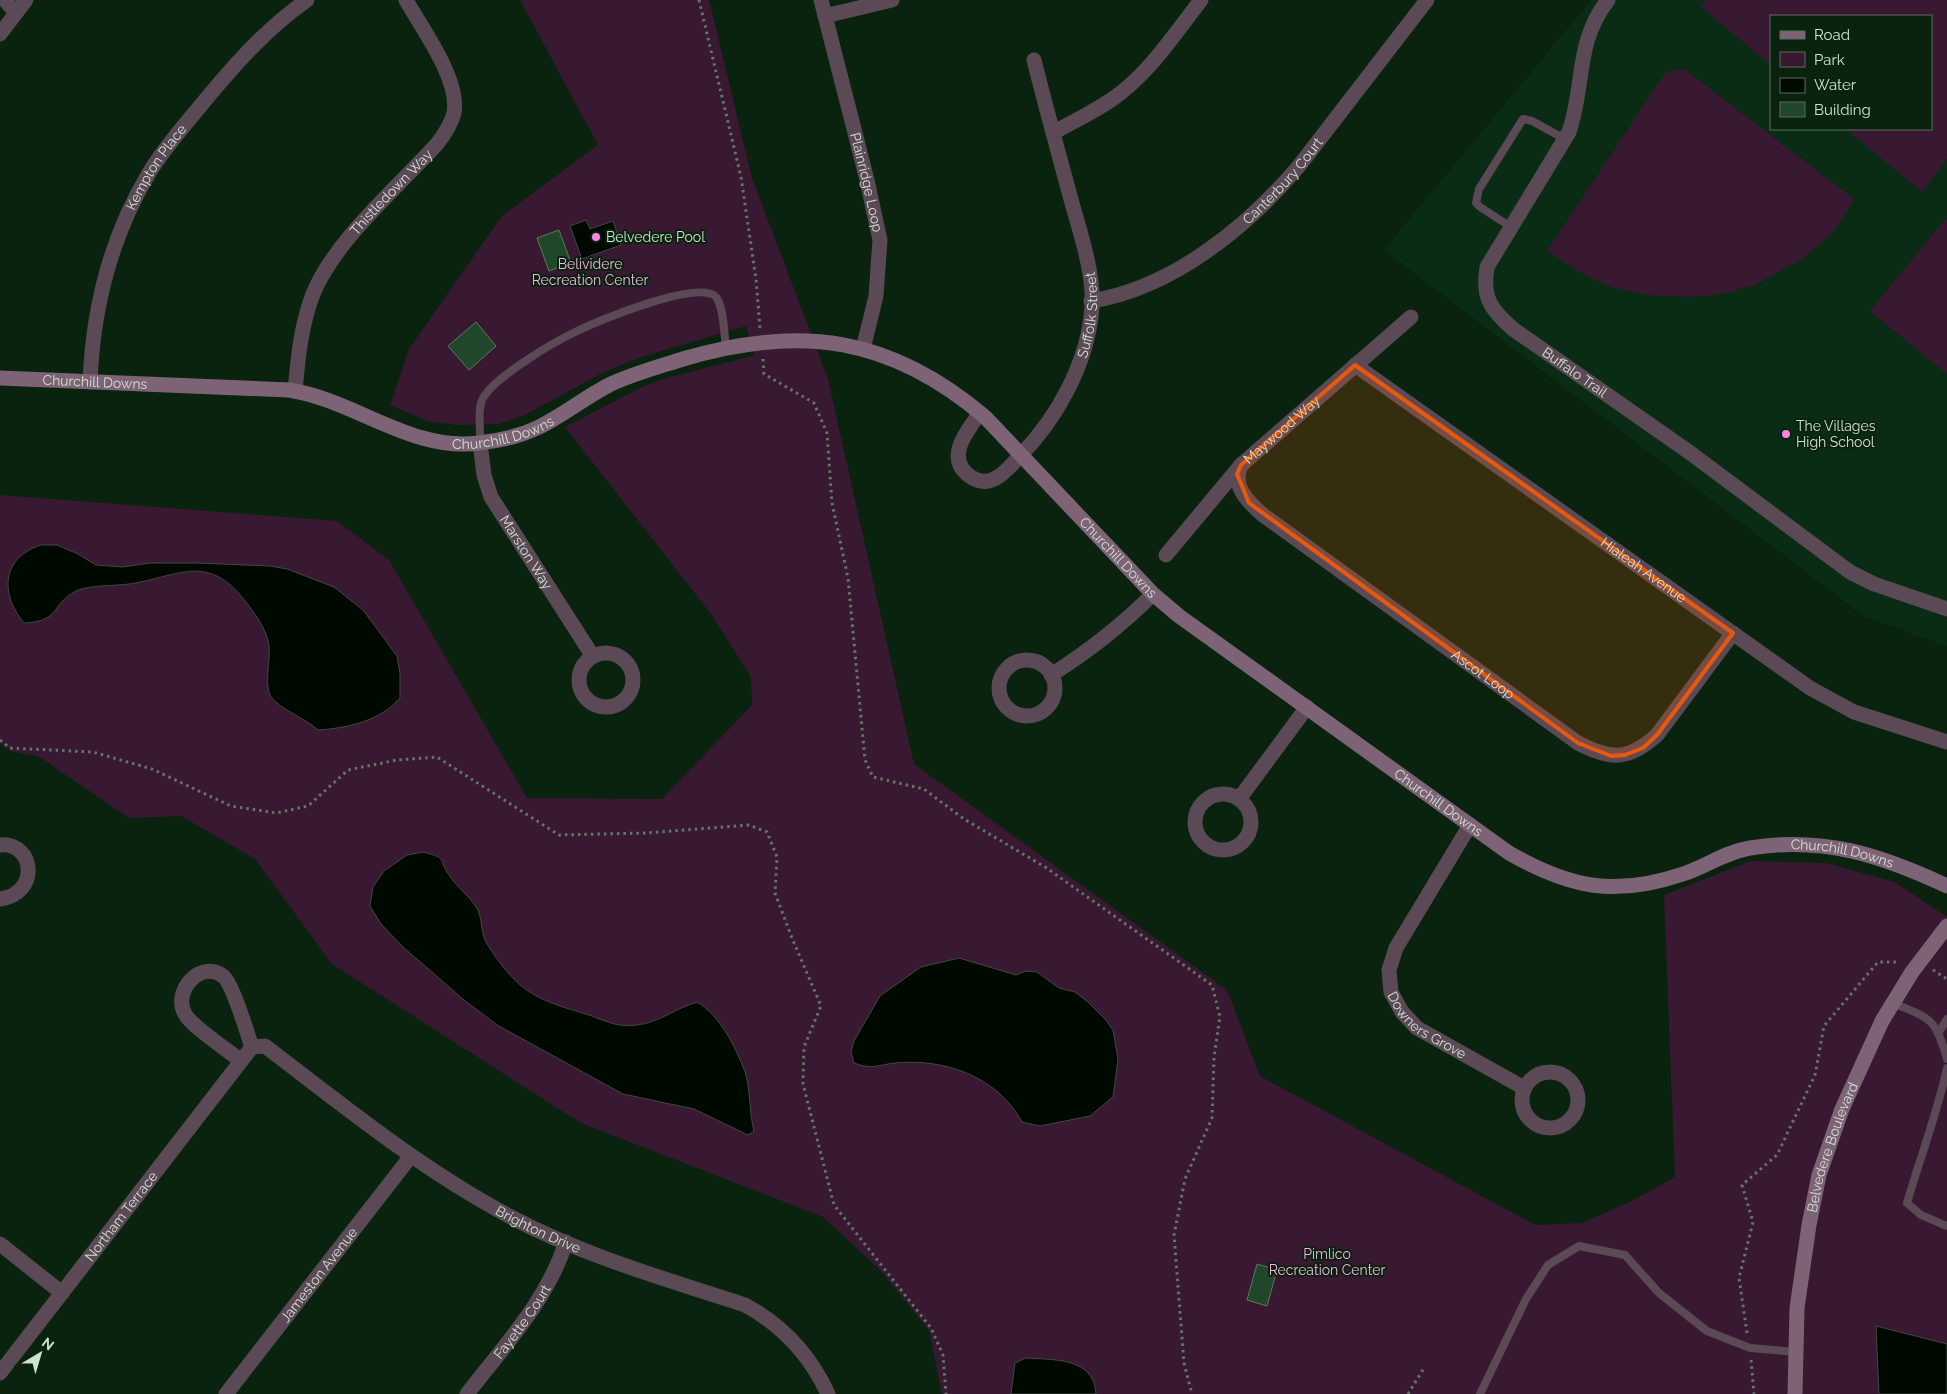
<svg xmlns="http://www.w3.org/2000/svg" width="1947" height="1394" viewBox="0 0 1947 1394" font-family="Raleway,sans-serif">
<rect width="100%" height="100%" fill="#09230f"/>
<path fill="#0a2c14" fill-rule="evenodd" d="M1591,0h356v646l-82,-29 -481,-367zM1771,16h160v113h-160z"/>
<path fill="#391831" d="M520,0h189l43,178 76,201 86,385 313,226 33,86 275,149 47,-2 48,-21 45,-25 -11,-282 87,-34 75,2 69,19 52,35v477h-1005l-13,-64 -49,-60 -57,-53 -242,-94 -249,-159 -77,-105 -74,-43 -52,2 -91,-62 -28,-5 -10,-8v-248l337,26 52,39 138,238 135,1 90,-94 -1,-28 -40,-63 -146,-187 75,-39 20,-8 95,-25 -9,-29 -105,31 -37,15 -79,43 -26,9 -40,1 -32,-4 -37,-16 19,-56 93,-133 96,-71z
M1706,0h241v159l-25,33 -76,-63h85v-113h-160v49l-70,-58z
M1684,69l170,130 -19,31 -34,30 -47,25 -32,9 -29,3 -46,-2 -32,-7 -32,-14 -36,-23 119,-179z
M1947,217v157l-77,-63z"/>
<path fill="#000900" stroke="#3e4a3f" d="M586,220l4,9 23,-8 8,24 -39,14 -12,-33z
M41,545h16l21,9 18,11 27,2 27,-4h46l74,3 17,3 47,18 29,23 34,46 3,18v24c-20,23 -52,30 -82,32 -13,-12 -38,-21 -46,-32 -9,-11 -1,-39 -3,-52 -2,-16 -13,-31 -23,-44 -39,-51 -68,-25 -117,-18 -14,2 -41,1 -53,7 -25,13 -16,31 -52,32 -24,-29 -23,-65 17,-78z
M423,852c27,7 14,7 26,23 8,13 21,21 29,35 4,9 3,21 7,30 7,13 19,29 30,40 19,20 48,27 74,35 17,6 29,13 48,10 21,-2 39,-17 60,-23 23,13 39,46 48,70 6,19 4,40 9,59l-6,4 -54,-26 -71,-15 -126,-69 -33,-25 -61,-53 -22,-23 -11,-18 3,-19 11,-16 23,-16z
M959,958l57,17 10,-4 11,1 22,16 16,4 12,9 19,19 7,10 5,29 -5,38 -23,19 -50,10 -18,-4c-24,-45 -77,-64 -127,-59 -18,2 -22,7 -41,0l-3,-11 3,-11 26,-45 41,-29z
M1876,1326l71,18v50h-68z
M1026,1358c28,2 68,-1 70,36h-85l4,-31z"/>
<path fill="#21472a" stroke="#5d7961" d="M559,230l12,33 -22,8 -12,-33z
M476,322l20,24 -27,24 -21,-24z
M1257,1264l20,6 -10,36 -20,-6z"/>
<g fill="none" stroke-linecap="round" stroke-linejoin="round">
<path stroke="#627867" stroke-width="3" stroke-dasharray="2.5 4" stroke-linecap="butt" d="M699,0l42,177 15,102 4,49
M763,359l1,15 50,29 13,30 5,70 16,75 17,182 8,17 51,12 40,30 81,48 167,118 8,32 -6,40 -2,61 -27,61 -11,56 10,128 8,31
M0,740l10,8 83,4 59,17 79,37 45,7 32,-7 40,-36 49,-10 40,-3 122,78 86,-2 104,-8 18,7 10,25 -2,36 17,45 29,68 -17,41 -1,37 31,121 97,123 12,27 3,39
M1933,970l14,9
M1747,1333l-8,-55 14,-56 -11,-37 35,-30 38,-80 9,-49 54,-64h21
M1751,1360l3,34
M1408,1394l16,-26"/>
<path stroke="#5b4a56" stroke-width="8" d="M1511,227l-31,-20 -4,-4 3,-14 44,-70 9,2 33,18
M480,443c1,-14 -4,-37 5,-48 14,-20 67,-52 90,-63 22,-11 121,-52 140,-36 9,8 9,39 11,51
M1893,1003c38,16 42,14 54,56
M1939,1032l8,-13
M1947,1068c-10,46 -27,90 -40,135l14,12 26,11
M1480,1394l46,-95 22,-34 31,-19 46,9 34,38 48,38 43,17 46,4"/>
<g stroke="#5b4a56" stroke-width="15">
<path d="M5,0l11,13"/>
<path id="s1" d="M821,0l46,180 13,60 -4,56 -13,53"/>
<path id="s2" d="M1608,0c-33,42 -23,85 -39,132l-82,135c-5,30 3,42 26,62l176,123 161,120 24,12 73,25"/>
<path d="M825,16l67,-16"/>
<path d="M0,34l26,-34"/>
<path d="M1053,133c19,-11 39,-20 58,-33 37,-25 63,-65 90,-100"/>
<path id="s3" d="M1091,301c82,-13 156,-74 208,-135l128,-166"/>
<path id="s4" d="M1355,365l455,323 44,24 93,30"/>
<path id="s5" d="M90,382c3,-75 20,-144 59,-209 15,-25 35,-47 53,-69 33,-40 63,-74 105,-104"/>
<path id="s6" d="M295,391c3,-33 6,-66 18,-97 22,-54 85,-107 124,-150 7,-9 14,-19 17,-31 6,-34 -32,-84 -48,-113"/>
<path id="s7" d="M980,413c-14,19 -36,46 -9,64 20,13 35,-6 47,-19 39,-39 70,-95 74,-151 2,-33 -11,-72 -20,-104 -13,-48 -26,-95 -38,-143"/>
<path id="s8" d="M480,443l4,32 7,22 101,158"/>
<path id="s9" d="M1241,465c-10,21 7,37 22,50l315,228c33,17 50,18 79,-8l76,-102"/>
<path id="s10" d="M1166,555l75,-90 170,-148"/>
<circle cx="606" cy="680" r="27"/>
<circle cx="1027" cy="688" r="28"/>
<path d="M1051,675c38,-24 71,-50 102,-81"/>
<circle cx="1223" cy="822" r="28"/>
<path d="M1239,799l68,-92"/>
<path id="s11" d="M1470,825l-74,123 -7,22 2,22 11,20 15,16 107,60"/>
<path d="M0,845c35,-3 40,49 0,54"/>
<path d="M241,1061c-13,-11 -49,-34 -56,-47 -13,-22 15,-55 38,-38 10,8 24,57 29,71"/>
<circle cx="1550" cy="1100" r="28"/>
<path d="M0,1244l62,49"/>
<path id="s12" d="M0,1373l252,-326 13,-1c80,61 157,124 246,171 73,39 155,62 234,88 37,20 65,50 83,89"/>
<path id="s13" d="M226,1394l185,-238"/>
<path id="s14" d="M467,1394c37,-48 80,-93 99,-152"/>
</g>
<g stroke="#7e6376" stroke-width="15">
<path id="s15" d="M0,378l289,12c66,10 122,62 190,53 19,-2 41,-7 58,-15 25,-12 47,-30 72,-43 23,-11 49,-18 74,-26 118,-35 208,-22 302,58l168,177 26,22 330,237c61,35 106,44 174,21 22,-7 42,-22 67,-26 73,-12 131,7 197,38"/>
<path id="s16" d="M1795,1394l2,-86 12,-83 10,-50 23,-66 40,-88 30,-49 35,-46"/>
</g>
</g>
<path fill="#e8590c" fill-opacity="0.2" stroke="#e8590c" stroke-width="4" stroke-linejoin="round" d="M1355,365l378,268 -76,102 -14,13 -18,7 -14,1 -33,-13 -329,-240 -12,-29 4,-9z"/>
<g fill="#fe85e0" stroke="#09230f" stroke-width="2">
<circle cx="596" cy="237" r="5"/>
<circle cx="1786" cy="434" r="5"/>
</g>
<g text-anchor="middle" stroke-width="4" stroke-linejoin="round" paint-order="stroke">
<g font-size="14" fill="#d0e0d2" stroke="#09230f">
<text dy="5" stroke="none"><textPath href="#s5" startOffset="228">Kempton Place</textPath></text>
<text dy="5" stroke="none"><textPath href="#s3" startOffset="231">Canterbury Court</textPath></text>
<text dy="5" stroke="none"><textPath href="#s1" startOffset="188">Plainridge Loop</textPath></text>
<text dy="5" stroke="none"><textPath href="#s6" startOffset="228">Thistledown Way</textPath></text>
<text dy="5" stroke="none"><textPath href="#s7" startOffset="294">Suffolk Street</textPath></text>
<text dy="5" stroke="none"><textPath href="#s2" startOffset="444">Buffalo Trail</textPath></text>
<text dy="5" stroke="none"><textPath href="#s15" startOffset="95">Churchill Downs</textPath></text>
<text dy="5" stroke="none"><textPath href="#s15" startOffset="514">Churchill Downs</textPath></text>
<text dy="5" stroke="none"><textPath href="#s10" startOffset="171">Maywood Way</textPath></text>
<text dy="5" stroke="none"><textPath href="#s8" startOffset="121">Marston Way</textPath></text>
<text dy="5" stroke="none"><textPath href="#s15" startOffset="1228">Churchill Downs</textPath></text>
<text dy="5" stroke="none"><textPath href="#s4" startOffset="354">Hialeah Avenue</textPath></text>
<text dy="5" stroke="none"><textPath href="#s9" startOffset="331">Ascot Loop</textPath></text>
<text dy="5" stroke="none"><textPath href="#s15" startOffset="1632">Churchill Downs</textPath></text>
<text dy="5" stroke="none"><textPath href="#s15" startOffset="2066">Churchill Downs</textPath></text>
<text dy="5" stroke="none"><textPath href="#s11" startOffset="239">Downers Grove</textPath></text>
<text dy="5" stroke="none"><textPath href="#s16" startOffset="251">Belvedere Boulevard</textPath></text>
<text dy="5" stroke="none"><textPath href="#s12" startOffset="198">Northam Terrace</textPath></text>
<text dy="5" stroke="none"><textPath href="#s12" startOffset="755">Brighton Drive</textPath></text>
<text dy="5" stroke="none"><textPath href="#s13" startOffset="151">Jameston Avenue</textPath></text>
<text dy="5" stroke="none"><textPath href="#s14" startOffset="91">Fayette Court</textPath></text>
</g>
<g font-size="14" fill="#d0e0d2" stroke="#09230f" text-anchor="start">
<text x="606" y="242">Belvedere Pool</text>
<text x="1796" y="431">The Villages<tspan x="1796" dy="16">High School</tspan></text>
</g>
<g font-size="14" fill="#f4b3e1" stroke="#09230f">
<text x="590" y="269">Belividere<tspan x="590" dy="16">Recreation Center</tspan></text>
<text x="1327" y="1259">Pimlico<tspan x="1327" dy="16">Recreation Center</tspan></text>
</g>
</g>
<rect x="1770" y="15" width="162" height="115" fill="#09230f" stroke="#596f5d"/>
<rect x="1780" y="31" width="25" height="8" fill="#7e6376" stroke="#596f5d"/>
<text x="1814" y="40" font-size="15" fill="#d0e0d2">Road</text>
<rect x="1780" y="52" width="25" height="15" fill="#391831" stroke="#596f5d"/>
<text x="1814" y="65" font-size="15" fill="#d0e0d2">Park</text>
<rect x="1780" y="78" width="25" height="15" fill="#000900" stroke="#596f5d"/>
<text x="1814" y="90" font-size="15" fill="#d0e0d2">Water</text>
<rect x="1780" y="102" width="25" height="15" fill="#21472a" stroke="#596f5d"/>
<text x="1814" y="115" font-size="15" fill="#d0e0d2">Building</text>
<g transform="translate(40 1354) rotate(38)" stroke="#09230f" stroke-width="4" paint-order="stroke">
<path d="M0-4L9 19L0 12L-9 19Z" fill="#d0e0d2"/>
<text y="-8" font-size="14" font-weight="bold" text-anchor="middle" fill="#d0e0d2">N</text>
</g>
</svg>
